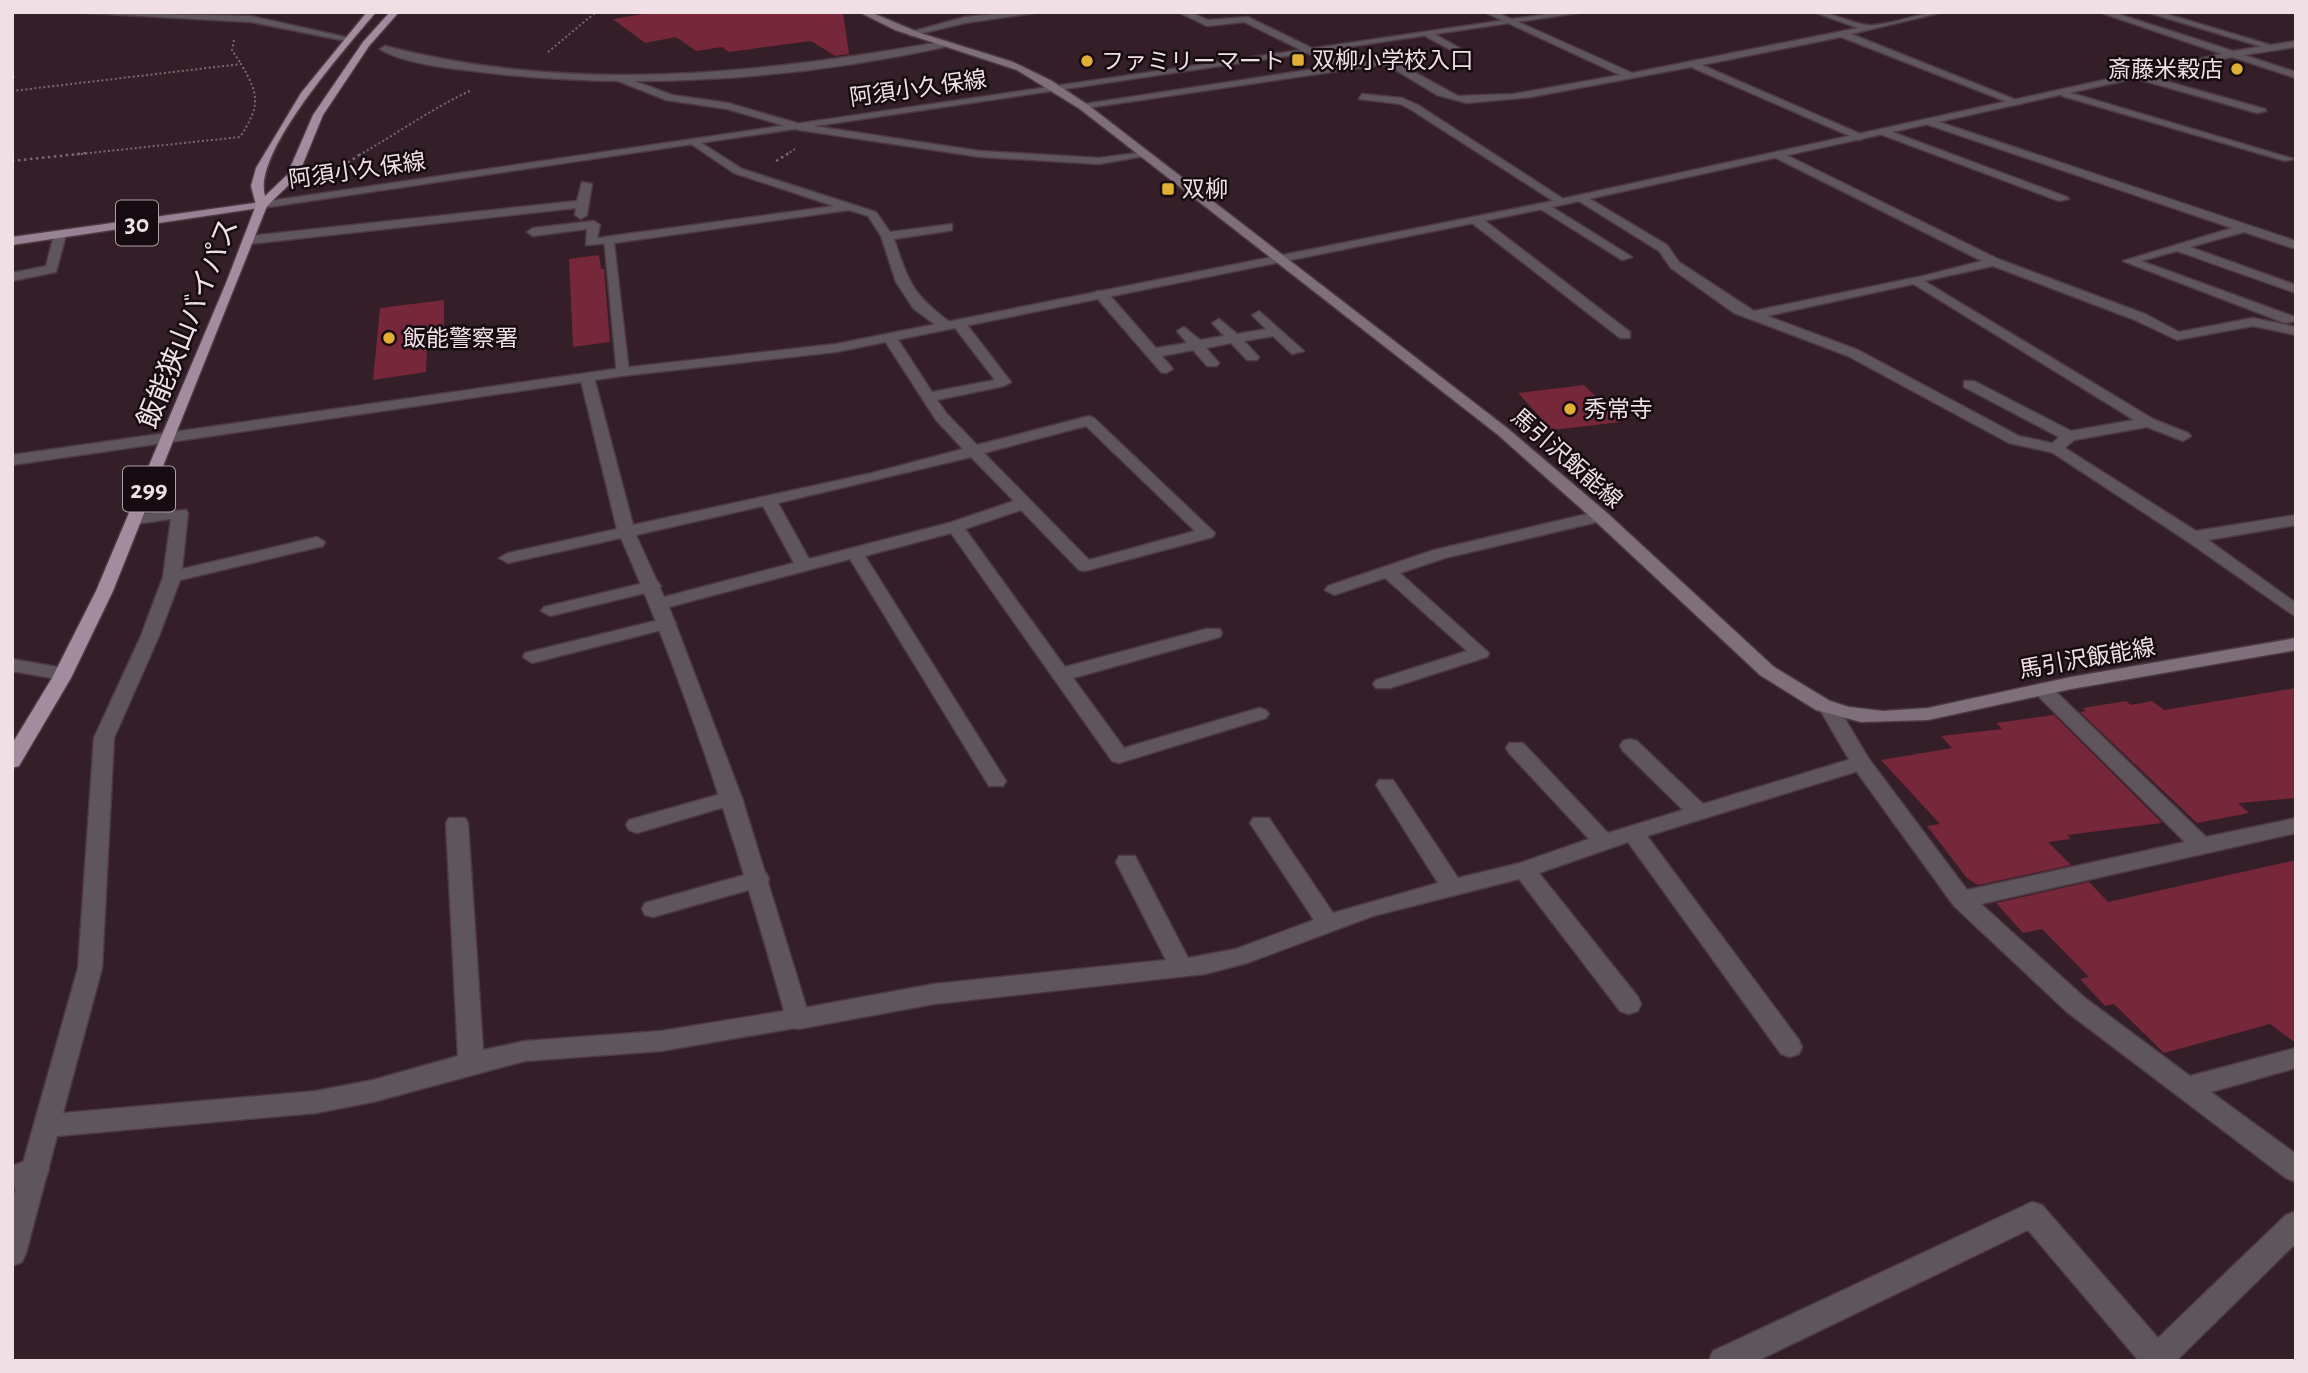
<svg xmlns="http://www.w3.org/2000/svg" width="2308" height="1373" viewBox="0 0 2308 1373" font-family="'Alegreya Sans','Noto Sans JP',sans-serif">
<rect width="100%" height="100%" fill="#341e28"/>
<path fill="#762739" d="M640,12h203l6,42 -14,2 -24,-15 -82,11 -7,-5 -26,4 -20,-14 -31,6 -32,-24 30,-5z
M599,255l2,14h3l6,73 -37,5 -4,-88z
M444,300v42l-17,2 -1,28 -53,8 7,-72z
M1584,385l37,37 -69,8 -34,-37z
M2296,688v110l-58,5 11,10 -52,10 -117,-111 6,-1 -3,-3 43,-7 5,4 21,-4 12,9z
M2054,715l108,108 -95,12 4,4 -23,3 23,23 -93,20 -11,-7 -40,-52 13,-2 -59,-64 71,-12 -11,-12 61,-7 -6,-6z
M2296,860v183l-26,-19 -106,29 -50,-49 -9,2 -25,-27 9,-2 -47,-48 -19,4 -27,-30 93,-21 19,20z"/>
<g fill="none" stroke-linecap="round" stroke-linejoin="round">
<g stroke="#4e3943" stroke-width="3">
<path id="service" d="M2137,73l128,36 1,2 -9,2 -123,-35z
M621,76l51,19 56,8 72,21 180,27 119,7 46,-6 5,3 -51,9 -119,-7 -181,-27 -72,-21 -61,-9 -48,-19z
M2062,92h6l226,67 -9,2 -223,-65z
M1362,94l40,4 16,7 150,97 -10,2 -148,-95 -10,-5 -41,-5z
M1884,129l183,68 2,2 -10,2 -179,-67 -1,-2z
M582,182l10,2 -5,31 -6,4 -6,-4 1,-7 -327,36 -6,-4 6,-4 328,-35z
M1577,196h8l82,49 12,17 75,49 164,-34v6l-151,33 91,34 161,86 41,9 3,3 -8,5 -46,-10 -161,-87 -114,-43 -63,-45 -12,-17 -82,-51z
M594,221l6,4 -3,13 15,-1v6l-26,2 1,-16 -54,7 -6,-4 6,-4z
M1096,291h10l50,57 31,-5 -10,-12 7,-4 16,13 24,-4 -12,-13 7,-4 18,15 29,-5 -14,-14 7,-4 45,40 -12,3 -19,-18 -29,5 15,16 -2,3h-10l-16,-17 -25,5 13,15 -2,3h-10l-14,-16 -31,6 11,13 -7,4 -5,-1 -65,-75z
M652,581l6,1 3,4 -3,4 -108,26 -9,-5 3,-4z
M667,618l9,5 -3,4 -141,36 -9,-6 2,-4z
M1630,739l7,2 66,63 158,-48 10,7 -3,5 -221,68 152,204 3,7 -3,7 -9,3 -9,-3 -153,-212 -89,31 99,124 3,7 -3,7 -9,3 -9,-3 -101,-132 -146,37 -126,47 -42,11 -271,30 -136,25 -9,-3 -3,-7 3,-7 9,-3 136,-25 232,-24 -50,-98 3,-6h16l53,102 48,-9 78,-29 -64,-97 3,-5h16l64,95 105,-30 -62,-98 3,-5h14l65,98 62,-15 69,-24 -80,-86 -3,-5 3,-5h14l85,90 75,-23 -60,-59 -3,-5 3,-5z
M731,791l7,2 4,5 -4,5 -101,30 -8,-3 -3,-5 3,-5z
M758,871l8,2 3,6 -3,6 -113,32 -8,-2 -3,-6 3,-6z
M36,1157l10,4 3,8 -3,8 -34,13v-24z"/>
</g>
<g stroke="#4e3943" stroke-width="3">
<path id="minor" d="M71,12l180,4 99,22 -4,3 -95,-19z
M1012,12h29l-76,11 -54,13 -4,-3 58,-16z
M1178,12h12l18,8 40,-3 97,47 34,-5 15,2 64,35 56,-2 106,-19 -136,-63h12l136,61 226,-45 -44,-16c19,0 35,11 53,13 20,2 52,-13 76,-13l-92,22 173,69 -9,2 -174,-68 -139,28 161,70v4l-4,1 -168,-73 -160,30 -64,6 -30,-8 -48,-29 -10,-1 -299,44v-4l4,-1 250,-38 -90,-44 -37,4z
M2146,12h14l117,35 -8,2z
M1425,32h6l37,21 -8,2 -35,-19z
M946,41l3,5c-154,34 -319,45 -476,25 -26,-3 -71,-8 -93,-22l5,-3c188,49 372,28 561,-5z
M1930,119l366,122v8l-52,-17 -54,15 106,38v8l-119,-42 -36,10 154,56 1,4 -11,2 -162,-62 109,-33 -306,-104 -1,-2z
M695,139l47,30 134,43 14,20 62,-8v6l-4,1 -54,8c15,44 18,55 57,84v6h-10l-28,-21 -17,-26 -15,-46 -13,-20 -19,-6 -235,33 15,129 -2,3h-10l-13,-138 230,-31 -100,-33 -43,-29v-4z
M1774,153h8l216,106 147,55 34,18 74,-14 43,9v8l-43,-9 -76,14 -42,-20 -142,-54 -69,15 229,138 35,14 3,3 -8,5 -36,-14 -73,13 -9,8 131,83 100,-16v10l-88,15 88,63v14l-109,-76 -137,-90 -3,-3 12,-11 -95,-50v-6h10l97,50 63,-11 -227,-140 75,-19 -208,-104z
M1539,204h8l85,53 -10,3 -83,-52z
M1472,217h8l150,115v6h-10l-148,-115z
M60,231l6,4 -10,37 -44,9v-8l34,-7 8,-31z
M959,320l5,1 47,61 -7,4 -67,14 10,14 30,31 112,-29 5,2 121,115 -2,4 -128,34 -6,-1 -58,-60 -56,19 100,138 141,-38h14l2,4 -2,4 -147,41 51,70 135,-40 7,2 3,4 -3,4 -147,45 -7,-2 -161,-228 -86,23 141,225 -3,5h-14l-139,-227 -181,48 73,191 68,221 -3,7 -146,25 -136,10 -152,41 -57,11 -259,23 -31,117 -4,9 -10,4v-64l66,-234 16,-230 47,-102 22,-59 8,-58 -35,5 -8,-5 2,-4 56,-5 2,3 -6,56 135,-32 8,5 -2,4 -143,34 -21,56 -45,102 -12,230 -39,145 253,-22 57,-11 85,-24 -12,-233 3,-5h16l3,5 15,227 42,-9 136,-10 123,-20c-45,-161 -96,-320 -163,-473l-113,25 -9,-5 9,-5 109,-24 -37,-152 2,-3h10l2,3 39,148 239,-52 91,-24 -27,-29 -53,-82 12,-3 37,57 63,-12 -43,-56zM1086,426l109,105 -106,29 -105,-107zM971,457l43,44 -65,22 -140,36 -31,-56zM763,506l31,57 -130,34 -28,-62z
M1600,511l8,5 -2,4 -161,38 -45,15 89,80 -2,4 -97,31h-14l-3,-4 3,-4 91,-29 -82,-73 -51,17 -9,-5 3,-4 106,-36z
M12,659l51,9 10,6 -10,6 -51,-9z
M2042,683l7,2 157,152 90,-19v15l-315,71 104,94 105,78 106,-28v20l-85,24 85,62v28l-10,-4 -219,-166 -113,-106 -100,-138 -35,-60 10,-6 7,2 33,55 98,131 218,-48 -150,-149 -3,-4 3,-4z
M2032,1202l10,3 116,133 128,-123 10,-4v32l-120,118h-37l-111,-131 -271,131h-48l4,-10z"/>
</g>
<g stroke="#4e3943" stroke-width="3">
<path id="tertiary" d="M1561,12h23l-1322,196 -6,-3 6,-3z
M2099,12h13l121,39 63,-10v6l-52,8 52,17v6l-64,-21 -689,152 -707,143 -214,24 -610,89v-10l610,-87 214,-24 707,-141 679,-149z"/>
</g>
<g stroke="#4e3943" stroke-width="3">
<path id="secondary" d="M859,12h11l50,21 93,29 39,19 36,24 419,323 99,84 168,155 56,34 19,6 34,4 45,-3 143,-31 225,-39v12l-225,39 -143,31 -67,2 -45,-12 -56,-35 -166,-155 -97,-86 -417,-325 -63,-39 -122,-40z"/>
</g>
<g stroke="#4e3943" stroke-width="3">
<path id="primary" d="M262,202l6,3 -2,2 -254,38v-8z"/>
</g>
<g stroke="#4e3943" stroke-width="3">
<path id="trunk" d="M367,12h9c-28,34 -124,140 -111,184l22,-21 26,-60 50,-73 27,-30h9l-30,34 -46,69 -25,61 -31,30 -154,385 -42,87 -52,88 -7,2v-24l40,-66 44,-87 130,-308 30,-78 -5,-19 5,-18 45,-75z"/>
</g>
<path stroke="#7b6870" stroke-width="2" stroke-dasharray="2 2.5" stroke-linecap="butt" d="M234,40l-2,10 9,14
M548,52l48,-40
M12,75h3l-3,4
M12,91l229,-27c19,32 19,42 -1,73l-169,18
M359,155c38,-21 73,-47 113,-65
M786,155l9,-6"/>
<path stroke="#7b6870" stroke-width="2.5" stroke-dasharray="2.5 3.5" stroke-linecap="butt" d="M12,161l75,-8
M776,161l13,-8
M333,173l29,-20"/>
<use href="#service" fill="#5f555d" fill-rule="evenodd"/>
<use href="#minor" fill="#5f555d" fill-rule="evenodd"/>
<use href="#tertiary" fill="#5f555d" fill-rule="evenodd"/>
<use href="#secondary" fill="#7e6f7b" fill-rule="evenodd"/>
<use href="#primary" fill="#978393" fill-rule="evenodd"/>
<use href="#trunk" fill="#a28c9e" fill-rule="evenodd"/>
</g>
<g fill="#dfb034" stroke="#150b10" stroke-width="2.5">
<rect x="1291" y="53" width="14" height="14" rx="3.5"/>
<circle cx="1087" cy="61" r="7"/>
<circle cx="2237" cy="69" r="7"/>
<rect x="1161" y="182" width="14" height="14" rx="3.5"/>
<circle cx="389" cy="338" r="7"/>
<circle cx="1570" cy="409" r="7"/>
</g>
<g text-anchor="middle" stroke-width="5" stroke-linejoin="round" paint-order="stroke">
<g font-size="23" fill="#f0e0e6" stroke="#150b10" text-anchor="start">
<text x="1312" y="68">双柳小学校入口</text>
<text x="1101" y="69">ファミリーマート</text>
<text x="2223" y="77" text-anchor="end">斎藤米穀店</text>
<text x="1182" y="197">双柳</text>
<text x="403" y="346">飯能警察署</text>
<text x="1584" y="417">秀常寺</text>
</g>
<g font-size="23" fill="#f0e0e6" stroke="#150b10">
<text transform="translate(918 88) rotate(-8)" y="8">阿須小久保線</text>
<text transform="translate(357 170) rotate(-8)" y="8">阿須小久保線</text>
<text transform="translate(1567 458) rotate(41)" y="8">馬引沢飯能線</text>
<text transform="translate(2087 658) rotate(-10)" y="8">馬引沢飯能線</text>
</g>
<g fill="#150b10" stroke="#aea0a6" stroke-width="2">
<rect x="116" y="200.5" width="42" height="45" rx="5"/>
<rect x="123" y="466.5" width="52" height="45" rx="5"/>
</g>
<g font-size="26" font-weight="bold" fill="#f0e0e6">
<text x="137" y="232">30</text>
<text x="149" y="498">299</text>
</g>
<g font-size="28" fill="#f0e0e6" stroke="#150b10">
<text transform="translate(187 323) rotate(-68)" y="10">飯能狭山バイパス</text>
</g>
</g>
<rect width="2308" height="1373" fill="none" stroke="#f0e0e6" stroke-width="28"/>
</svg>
